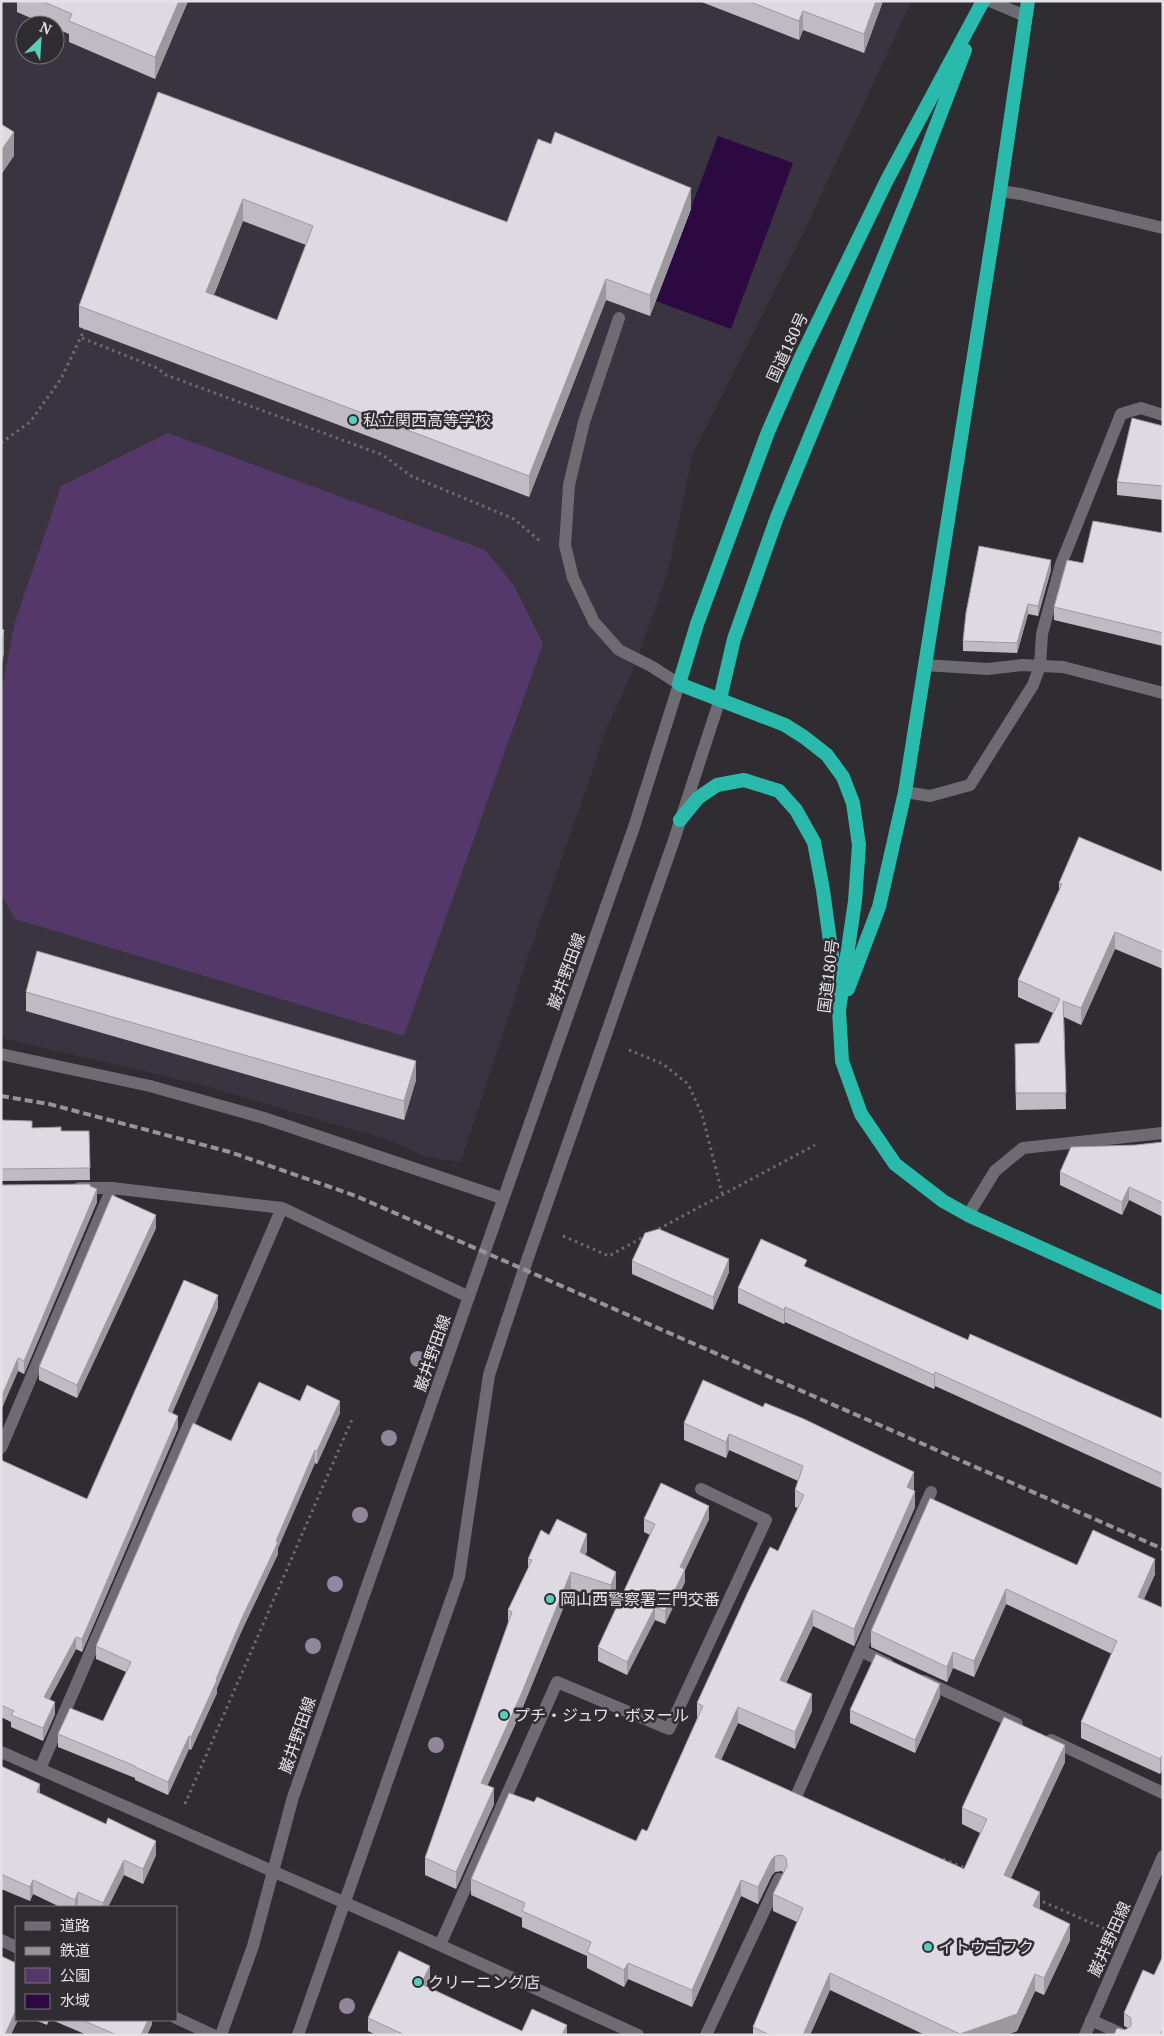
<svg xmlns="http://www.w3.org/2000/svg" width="1164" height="2036" viewBox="0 0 1164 2036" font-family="'Noto Serif','Noto Sans JP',serif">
<rect width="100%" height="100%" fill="#2f2c32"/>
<path fill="#39343f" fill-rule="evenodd" d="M1,1h911l-105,224 -114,228 -25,119 -37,104 -23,49 -78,226 -69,211 -35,-5 -37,-17 -195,-57 -193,-45zM25,25h30v30h-30z"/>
<path fill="#543869" d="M168,433l317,117 28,34 30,60 -139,392 -389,-117 -14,-25v-202l14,-70 46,-136z"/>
<path fill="#2c0941" d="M718,136l75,27 -62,166 -75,-28z"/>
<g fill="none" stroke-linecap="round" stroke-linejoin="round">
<path stroke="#6d6b70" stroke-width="3" stroke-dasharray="2.5 4" stroke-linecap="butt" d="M82,338l75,30 9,7 217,80 28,21 103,43 26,22
M1,443l29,-21 31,-43 25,-53
M629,1050l34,14 25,20 14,30 20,79
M653,1232l162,-87
M563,1236l46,20 36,-20
M185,1804l168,-387
M943,1859l24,10
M1037,1899l68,30
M436,1993l7,-17"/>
<path stroke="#6f6b72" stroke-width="12" d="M619,318l-35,104 -15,63 -4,60 8,33 21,44 25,28 32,16 28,18"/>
<path stroke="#6f6b72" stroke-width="12" d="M990,1l35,15
M1000,191l21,3 142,34
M924,665l64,4 34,-4 41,2 100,26
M905,792l25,4 40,-11 63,-100 7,-19 2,-32 19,-70 60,-150 20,-6 22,7
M1,1054l149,32 114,32 238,80
M79,1188h33l170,20 187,89
M968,1215l27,-44 28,-23 140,-15
M1,1448l111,-260
M861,1651l27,13
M924,1681l93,43
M1051,1740l112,53
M1,1752l390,171 247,112
M40,1769l242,-561
M798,1792l133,-300
M1,1940l15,7
M440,1945l117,-263 112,47 97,-209 -65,-31
M176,2018l37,17
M1091,2020l33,15
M706,2035l73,-156"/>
<path stroke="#6f6b72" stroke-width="12" d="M221,2035l32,-89 40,-149 341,-970 45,-143
M298,2035l161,-458 30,-202 35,-106 150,-429 46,-141
M1085,2035l78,-179"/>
<path stroke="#2abaab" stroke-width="14" d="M983,1l-96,179 -87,179 -32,73 -71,192 -18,60 106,41 19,12 23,18 16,22 10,26 6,42 -4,56 -16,109 3,51 19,53 34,50 48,37 25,14 195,88
M720,699l14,-60 43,-122 134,-326 54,-141
M680,820l18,-22 19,-13 27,-5 35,11 17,19 18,32 9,48 14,102
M848,989l31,-82 26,-115 95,-601 28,-190"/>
<path stroke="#969499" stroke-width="4" stroke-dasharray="8 4" stroke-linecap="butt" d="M1,1096l48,8 181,48 126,44 807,353"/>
</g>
<g fill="#92869c">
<circle cx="418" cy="1359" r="8"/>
<circle cx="389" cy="1438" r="8"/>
<circle cx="360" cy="1515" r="8"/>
<circle cx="335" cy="1584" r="8"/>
<circle cx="313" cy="1646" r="8"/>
<circle cx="436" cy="1745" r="8"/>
<circle cx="347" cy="2006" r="8"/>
</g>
<path fill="#c0bbc2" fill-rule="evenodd" d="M17,1h171l-33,78 -86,-37v-8l-14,-6v-3h-8l-30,-13z
M699,1h184l-19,52 -61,-23 -4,10z
M158,92l349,130 184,-13 -41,107 -44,-16 -77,197 -450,-170v-21zM243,221l63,24 -29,75 -63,-25z
M1163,426v74l-46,-5v-13z
M1163,533v113l-109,-26v-13l29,-44z
M1051,570l-13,46 -10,-2 -11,39 -54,-2v-10z
M1163,872v97l-48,-20 -34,76 -17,-8 2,92 -50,1 -1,-49 24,-18 14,-30 -35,-16v-17l41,-90v-7z
M26,992l390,88 -12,40 -378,-109z
M1,1120l31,8 29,3h28l1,49 -89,1z
M1163,1142v75l-34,-17 -7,15 -62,-30v-13l76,-27z
M1,1185l89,1 7,16 -73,172 -6,-3 -17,39z
M156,1228l-79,170 -38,-18v-13z
M632,1261l97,11 -16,38 -81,-36z
M807,1267l161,73 195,79v70l-228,-103 -1,3 -149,-67 -1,2 -46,-21v-15z
M218,1308l-46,105 6,15 -96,224 -6,-3 -27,51 6,14 -12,27 -32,-14v-5l-10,-5v-257l86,39z
M703,1380l211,109 1,18 -61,139 -41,-20 -27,57 26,28 -17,38 -57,-26 -17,37 243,109 16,-36 -18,-9v-16l103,-46 -54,116 29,30 -1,1 31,31 -26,55 -9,-4 -18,40 -11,4h-81l-95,-45 -20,45h-57v-8l44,-105 -24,-11v-17l10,-21 -1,-2 -7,1 -3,3 -14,29 -17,-8 -49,111 -64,-28 -4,8 -37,-19v-12l-65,-29v-9l-51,-23v-16l165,-38 11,-10 50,-112v-16l81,-152 20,-43 -3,-1v-17l3,-9 -69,-31 -3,8 -42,-18v-17z
M300,1401l40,12 -23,51 -2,-1 -37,85v6l-36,76 -25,58v5l-26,57 -2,-1 -21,46 -33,-15v-2l-77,-31v-13l45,-13 23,-49 -30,-13v-13l135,-205z
M644,1519h65l-24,51v12l-20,42 -10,-4 -28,55 -29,-14v-14l52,-112 -6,-3z
M549,1535l38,16 -2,4 31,34 -5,12 -40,-12 -51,125 -33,71 7,19 -38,85 -31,-14v-17l83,-234v-14l20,-41v-10z
M1077,1565l78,9 -11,25 19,9v161l-3,5 -79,-36v-16l31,-68 -106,-50 -32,73 -21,-9 -6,14 -76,-35v-16z
M940,1697l-25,56 -65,-30v-13z
M1,1766l39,27 116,62 -13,29 -19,-9 -16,32h-27l-3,-1v1h-18l-27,-13 -3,7 -29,-12z
M1154,1975l9,60 -38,-5 3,-2 -4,-2v-13z
M430,1979l-4,7 96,45 45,4h-191l-8,-4v-13z
M35,2020h14l-2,5z
M52,2020h100v4l-5,11h-60z"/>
<path fill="#9c999e" d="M179,1h9l-33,78v-22z
M876,1h7l-19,52v-19z
M803,11v19l-4,10v-19z
M14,132v24l-13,19v-24z
M691,188v21l-41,107v-21z
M243,199v22l-37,93v-22z
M606,279v21l-77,197v-21z
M1051,560v10l-13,46v-10z
M1028,604v10l-11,39v-10z
M4,630v24l-3,14v-24z
M1115,932v17l-34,76v-17z
M416,1061v19l-12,40v-19z
M1129,1187v13l-7,15v-13z
M97,1189v13l-73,172v-13z
M156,1215v13l-79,170v-13z
M729,1259v13l-16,38v-13z
M218,1295v13l-50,115v-12z
M785,1307v15l-1,2v-14z
M18,1358v13l-17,39v-12z
M935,1372v14l-1,3v-14z
M340,1401v12l-23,51v-13z
M178,1416v12l-96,224v-13z
M729,1434v16l-3,8v-16z
M315,1450v13l-37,85v6l-36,76 -25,58v5l-26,57v-13l51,-119z
M914,1472v17l-7,14v-16z
M915,1491v16l-61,139v-17z
M709,1506v13l-24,51v12l-20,42v-13l15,-44z
M587,1534v17l-7,17v-16z
M1155,1559v15l-17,38v-15z
M571,1572v17l-51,125 -39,86v-17z
M616,1572v17l-5,12v-16z
M1006,1589v15l-32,73v-16z
M655,1607v13l-28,55v-13z
M813,1610v16l-33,70v-16z
M76,1637v12l-32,61v-13z
M953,1652v16l-6,14v-15z
M940,1684v13l-25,56v-13z
M812,1694v17l-17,38v-17z
M55,1702v12l-12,27v-13z
M738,1707v16l-23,50v-16z
M189,1736v13l-21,46v-13z
M1065,1745v17l-61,130v-17z
M1163,1753v16l-3,5v-15z
M40,1784v14l-3,-6z
M494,1788v16l-38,85v-17z
M156,1841v14l-13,29v-15z
M775,1856v16l-3,3 -14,29v-17l14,-28z
M124,1860v15l-16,32h-5v-4z
M33,1880v14l-3,7v-14z
M741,1880v16l-49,111v-17z
M78,1892v15h-3v-7z
M1040,1892v16l-7,15v-17z
M1070,1924v16l-26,55v-17z
M628,1963v16l-4,8v-17z
M430,1966v13l-9,18v-13z
M830,1973v17l-20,45h-7z
M1035,1974v17l-18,40 -11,4h-46z
M16,2010v10h2l-7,15h-6z
M148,2020h4v4l-5,11h-6z
M567,2025v10h-5z"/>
<path fill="#dfdae2" stroke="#9c999e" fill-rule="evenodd" d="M42,1h137l-24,56 -86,-36 3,-7z
M748,1h128l-12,33 -61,-23 -4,10z
M158,92l349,130 31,-83 13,5 4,-12 136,56 -41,107 -44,-16 -77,197 -450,-170zM243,199l70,27 -36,94 -71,-28z
M1,124l13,8 -13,19z
M1132,418l31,8v60l-46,-4z
M1093,521l70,12v100l-109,-26 13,-47 16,3z
M979,546l72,14 -13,46 -10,-2 -11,39 -54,-2 3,-28z
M1,629l3,1 -3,14z
M1079,837l84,35v80l-48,-20 -34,76 -18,-7 3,92h-50l-1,-49 24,-1 21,-44 -42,-19 44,-96 -3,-1z
M37,951l379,110 -12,40 -378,-109z
M1,1120l31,1v7l29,-1v4h28l1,37 -89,1z
M1163,1142v61l-34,-16 -7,15 -62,-30 11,-25 65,-2z
M90,1184v2l7,3 -73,172 -6,-3 -17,40v-213z
M112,1195l44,20 -79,170 -38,-18z
M659,1229l70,30 -16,38 -81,-36 13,-28z
M761,1239l46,21 -3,6 164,74 2,-6 193,85v55l-228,-102 -1,3 -149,-68 -1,3 -46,-22z
M184,1280l34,15 -50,116 10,5 -96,223 -6,-2 -32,60 11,5 -12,26 -32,-13 3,-4 -13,-6v-245l86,39z
M703,1380l60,27 2,-4 39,16 110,53 -7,15 8,4 -61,138 -41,-19 -33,70 32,14 -17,38 -57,-25 -23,50 249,112 23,-50 -25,-11 42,-91 61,28 -61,130 36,17 -7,14 37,18 -26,54 -9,-4 -18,40 -57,20 -130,-61 -27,62h-33l-17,-8 50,-119 -30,-14 14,-28 -1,-8 -4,-3 -7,1 -3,3 -14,28 -17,-7 -49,110 -64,-27 -4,7 -37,-18 4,-10 -69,-31 3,-8 -54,-24 38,-86 25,9 3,-5 99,44 6,-12 5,2 56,-125 -6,-3 51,-111 22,-45 8,4 26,-56 -9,-5 8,-24 -74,-32 -3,8 -42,-19z
M259,1382l41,19 7,-16 33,16 -23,50 -2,-1 -39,91 2,1 -36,76 -26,61 1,1 -26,57 -2,-1 -21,46 -33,-15v-1l-77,-32 12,-26 33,13 28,-59 -35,-16 97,-223 38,18z
M661,1483l48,23 -29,61 5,2 -20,42 -10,-4 -28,55 -29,-15 57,-123 -11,-5z
M930,1498l147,67 16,-35 62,29 -17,38 25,11v145l-3,6 -79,-37 36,-81 -111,-52 -32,72 -21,-9 -6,15 -76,-36z
M557,1519l30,15 -7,18 36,20 -5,13 -40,-13 -51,125 -39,86 13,5 -38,84 -31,-14 87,-246 -4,-2 24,-50 -4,-1 13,-29 8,5z
M876,1654l64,30 -25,56 -65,-30z
M1,1766l39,18 -3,8 69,32 2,-6 48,23 -13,28 -19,-9 -21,43 -25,-11 -3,8 -42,-20 -3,7 -29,-13z
M399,1951l31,15 -9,18 101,47 10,-22 35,16 -5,10h-157l-37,-17z
M1,1956l15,7v47l-11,25h-4z
M1163,1956v72l-3,7h-46l3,-7 8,2 6,-4v-8l-7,-5 19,-43 11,5z
M82,2020h66l-7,15h-24z"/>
<g fill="#5acebd" stroke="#2f2c32" stroke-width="2">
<circle cx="353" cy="420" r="5"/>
<circle cx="550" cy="1599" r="5"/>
<circle cx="504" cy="1715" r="5"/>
<circle cx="928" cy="1947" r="5"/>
<circle cx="418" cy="1982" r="5"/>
</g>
<g text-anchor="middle" stroke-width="5" stroke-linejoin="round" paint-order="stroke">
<g font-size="16" fill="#e4e2e6" stroke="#2f2c32">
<text transform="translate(787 347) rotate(-65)" y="6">国道180号</text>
<text transform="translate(566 971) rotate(-70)" y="6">巌井野田線</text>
<text transform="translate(828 976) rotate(-83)" y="6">国道180号</text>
<text transform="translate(432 1353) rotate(-71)" y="6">巌井野田線</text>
<text transform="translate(297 1735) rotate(-71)" y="6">巌井野田線</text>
<text transform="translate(1109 1939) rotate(-66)" y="6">巌井野田線</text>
</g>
<g font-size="16" fill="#e4e2e6" stroke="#2f2c32" text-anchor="start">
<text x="363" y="426">私立関西高等学校</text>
<text x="560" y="1605">岡山西警察署三門交番</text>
<text x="514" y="1721">プチ・ジュワ・ボヌール</text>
<text x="938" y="1953">イトウゴフク</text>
<text x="428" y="1988">クリーニング店</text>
</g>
</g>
<rect width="1164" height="2036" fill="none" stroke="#e4e2e6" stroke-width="5"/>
<rect x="15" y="1906" width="162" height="115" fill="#2f2c32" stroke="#77757a"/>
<rect x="25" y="1922" width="25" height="8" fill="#6f6b72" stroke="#77757a"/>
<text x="60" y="1931" font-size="15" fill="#e4e2e6">道路</text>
<rect x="25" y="1947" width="25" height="8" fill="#969499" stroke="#77757a"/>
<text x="60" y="1956" font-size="15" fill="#e4e2e6">鉄道</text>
<rect x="25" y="1968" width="25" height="15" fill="#543869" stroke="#77757a"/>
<text x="60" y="1981" font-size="15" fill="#e4e2e6">公園</text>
<rect x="25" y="1994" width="25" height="15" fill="#2c0941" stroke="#77757a"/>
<text x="60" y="2006" font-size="15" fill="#e4e2e6">水域</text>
<g transform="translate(40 40) rotate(25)"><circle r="24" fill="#2f2c32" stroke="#77757a"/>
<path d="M0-4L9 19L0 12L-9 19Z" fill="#5acebd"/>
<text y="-8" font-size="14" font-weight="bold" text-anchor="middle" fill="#e4e2e6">N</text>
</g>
</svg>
